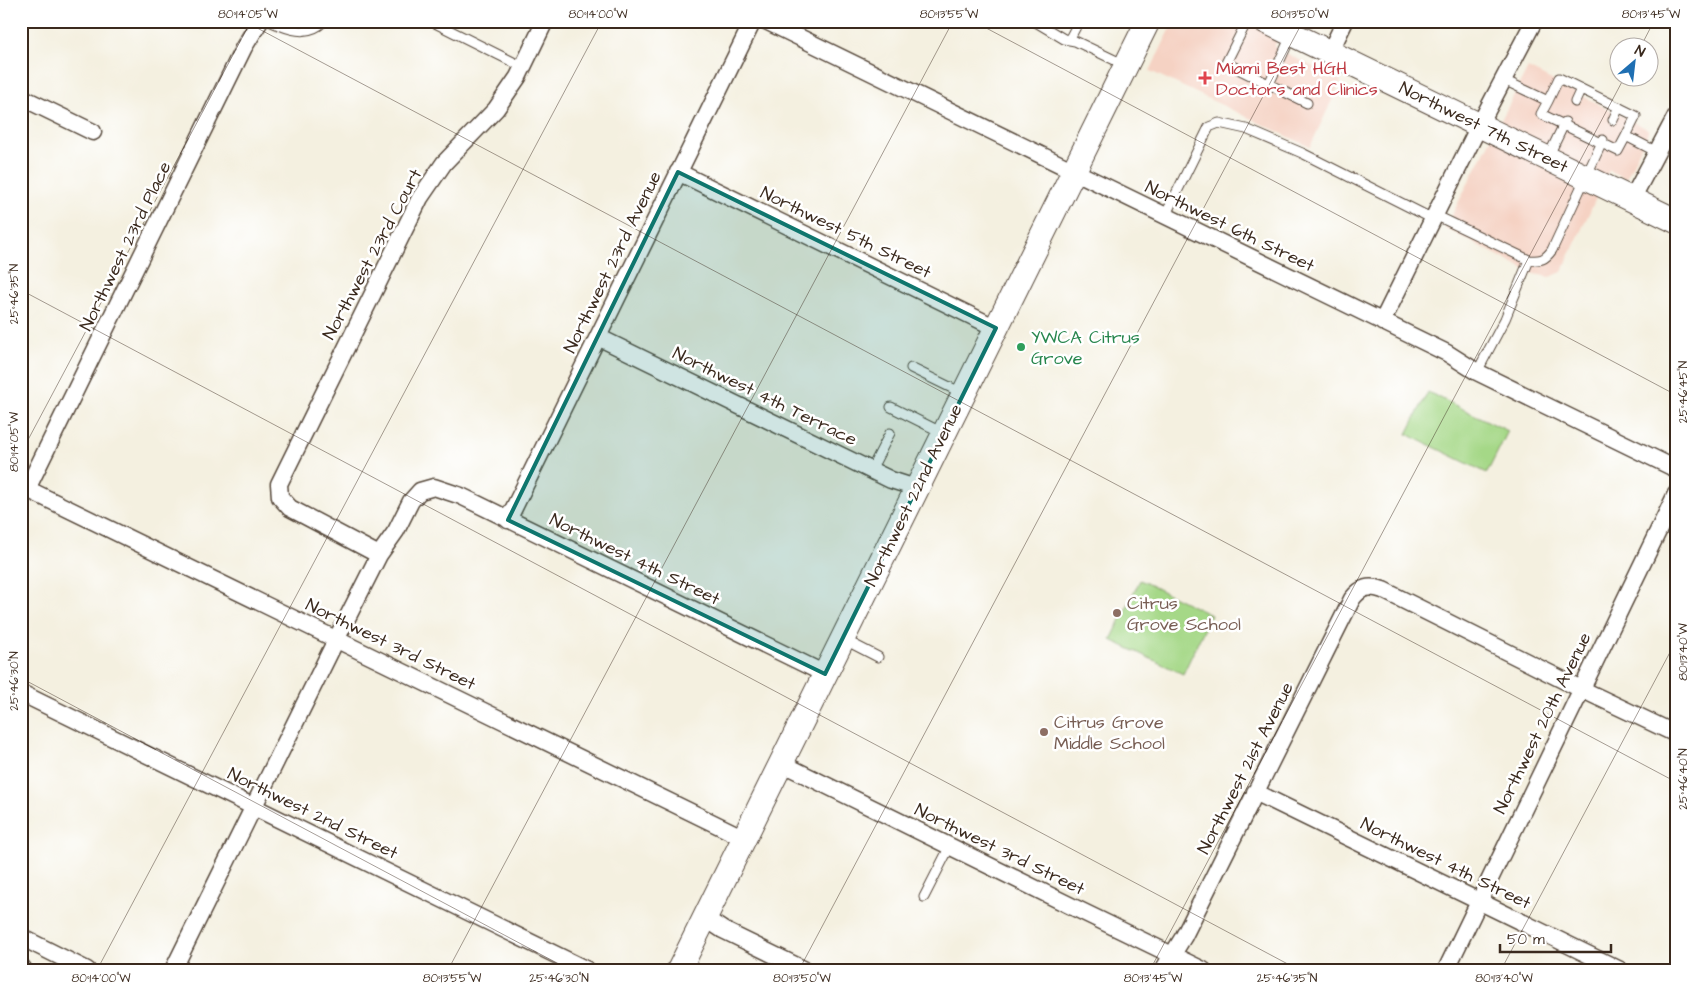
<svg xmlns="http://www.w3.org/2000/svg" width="1697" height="991" viewBox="0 0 1697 991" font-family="'Architects Daughter',sans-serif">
<rect width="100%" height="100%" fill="#fff"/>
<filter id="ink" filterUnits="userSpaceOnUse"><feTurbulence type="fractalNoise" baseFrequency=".02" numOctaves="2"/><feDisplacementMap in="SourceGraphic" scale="10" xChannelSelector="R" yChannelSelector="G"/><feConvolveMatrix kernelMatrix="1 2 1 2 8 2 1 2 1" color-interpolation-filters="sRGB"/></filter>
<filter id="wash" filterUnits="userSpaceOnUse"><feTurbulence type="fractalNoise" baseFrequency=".0096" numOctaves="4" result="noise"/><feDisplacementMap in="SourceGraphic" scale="20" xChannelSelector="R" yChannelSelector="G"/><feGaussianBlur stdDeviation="1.12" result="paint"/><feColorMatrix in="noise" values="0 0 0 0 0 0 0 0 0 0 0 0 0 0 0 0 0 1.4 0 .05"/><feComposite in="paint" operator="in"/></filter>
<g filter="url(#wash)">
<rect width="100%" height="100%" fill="#f4f0e0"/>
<path fill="#f5d2c3" d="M1174,21h112l-12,26 67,34 -31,66 -160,-76z
M1528,68l121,62 -23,49 -17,-9 -47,102 -12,5 -16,-3 -89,-46z"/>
<path fill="#a5d887" stroke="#708152" d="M1428,392l80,39 -21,42 -80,-39z
M1140,580l71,35 -28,59 -72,-34z"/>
</g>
<g filter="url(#ink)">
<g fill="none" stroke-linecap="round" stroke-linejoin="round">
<g stroke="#57483b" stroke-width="11">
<path id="lane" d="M269,21c18,8 39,17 55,0
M1034,21l30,18 11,2 50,24
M1247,21l-21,42 81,40
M435,23l88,44
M1069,40l10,-19
M1504,80l44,21 -7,13 77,37 8,-15 31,16
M1269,84l23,-50
M1548,101l11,-23 77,38 -10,20
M1575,102l6,-13
M1613,120l6,-13
M1548,157l17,-35
M1435,215l94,45c11,1 16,0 23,-10l51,-110
M1165,216l44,-89 10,-4 27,6 56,24 131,66
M911,368l51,25
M1477,372l28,-53 24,-59
M891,407l52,26
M871,470l19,-37
M843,639l35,18
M924,897l26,-51"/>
</g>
<g stroke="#57483b" stroke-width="19">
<path id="street" d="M766,21l681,332 30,19 199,97
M1330,52l15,-31
M21,97l72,35
M678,172l318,156
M1632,199l44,-83
M1382,322l98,-198 54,-103
M598,337l293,143 25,8
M21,486l723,352
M27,489l217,-442 16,-26
M508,520l245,-499
M379,555l-89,-47 -10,-11 -1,-13 141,-286 24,-35 52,-54 22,-32 27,-56
M21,693l566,277
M781,763l292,144 130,63
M1255,792l365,178
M705,918l18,12 82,40
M21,937l66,33
M21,966l3,4
M173,970l163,-330 43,-85 17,-24 15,-30 9,-10 14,-4 27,9 364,178
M1163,970l21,-34 168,-337c9,-12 17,-14 31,-9l198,99 95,45
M1446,970l230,-476"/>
</g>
<g stroke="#57483b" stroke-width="26">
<path id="secondary" d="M1265,21l411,200
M679,970l469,-949"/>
</g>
<use href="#lane" stroke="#fff" stroke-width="9"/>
<use href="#street" stroke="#fff" stroke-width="16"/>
<use href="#secondary" stroke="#fff" stroke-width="24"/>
</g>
</g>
<path fill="#0f766e" fill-opacity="0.2" stroke="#0f766e" stroke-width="4" stroke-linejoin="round" d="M678,172l318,156 -171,346 -317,-154z"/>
<path fill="none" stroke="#3b2a1e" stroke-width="1" stroke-opacity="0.45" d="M244,21l1432,761M973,21l703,374M1640,48l14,-27M21,290l1278,680M21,453l230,-432M21,678l549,292M97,970l505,-949M448,970l505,-949M799,970l504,-949M1150,970l474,-892M1501,970l175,-329"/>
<path fill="#e0444e" stroke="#fff" stroke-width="2" d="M1202.5 70.5h5v5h5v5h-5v5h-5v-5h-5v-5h5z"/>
<circle fill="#2e9e5b" stroke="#fff" stroke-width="2" cx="1021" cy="347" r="5"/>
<g fill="#8d6e63" stroke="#fff" stroke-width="2">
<circle cx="1117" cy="613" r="5"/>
<circle cx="1044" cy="732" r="5"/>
</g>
<g text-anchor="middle" stroke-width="5" stroke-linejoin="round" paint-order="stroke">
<g font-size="18" fill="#be3a42" stroke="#fff" text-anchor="start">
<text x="1216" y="74">Miami Best HGH<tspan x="1216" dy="21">Doctors and Clinics</tspan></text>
</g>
<g font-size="18" fill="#3b2a1e" stroke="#fff">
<text transform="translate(1484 127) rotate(26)" y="6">Northwest 7th Street</text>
<text transform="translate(1230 226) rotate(26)" y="6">Northwest 6th Street</text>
<text transform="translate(846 232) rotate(26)" y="6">Northwest 5th Street</text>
<text transform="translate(125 246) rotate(-64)" y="6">Northwest 23rd Place</text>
<text transform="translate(372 254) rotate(-62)" y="6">Northwest 23rd Court</text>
<text transform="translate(612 262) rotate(-64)" y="6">Northwest 23rd Avenue</text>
<text transform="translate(765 396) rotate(26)" y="6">Northwest 4th Terrace</text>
<text transform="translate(913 495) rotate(-64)" y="6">Northwest 22nd Avenue</text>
<text transform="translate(635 559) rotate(26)" y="6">Northwest 4th Street</text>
<text transform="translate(391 644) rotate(26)" y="6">Northwest 3rd Street</text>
<text transform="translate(1542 723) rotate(-64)" y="6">Northwest 20th Avenue</text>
<text transform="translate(1245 768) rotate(-63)" y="6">Northwest 21st Avenue</text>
<text transform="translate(313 813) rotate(26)" y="6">Northwest 2nd Street</text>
<text transform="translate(1000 849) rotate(26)" y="6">Northwest 3rd Street</text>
<text transform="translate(1446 863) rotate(26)" y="6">Northwest 4th Street</text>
</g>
<g font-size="18" fill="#27864d" stroke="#fff" text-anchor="start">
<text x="1031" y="343">YWCA Citrus<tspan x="1031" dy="21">Grove</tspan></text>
</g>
<g font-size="18" fill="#785e54" stroke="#fff" text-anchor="start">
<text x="1127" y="609">Citrus<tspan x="1127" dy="21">Grove School</tspan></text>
<text x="1054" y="728">Citrus Grove<tspan x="1054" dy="21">Middle School</tspan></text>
</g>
</g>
<rect width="1697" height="991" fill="none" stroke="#fff" stroke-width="55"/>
<g transform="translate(1634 62) rotate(28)"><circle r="24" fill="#ffffff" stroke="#b1aaa5"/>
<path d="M0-4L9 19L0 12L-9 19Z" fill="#1f6fb2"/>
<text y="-8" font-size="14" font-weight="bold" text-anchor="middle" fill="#3b2a1e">N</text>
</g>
<path d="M1500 944v8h111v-8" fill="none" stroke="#3b2a1e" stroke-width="2.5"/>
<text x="1507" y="944" font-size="15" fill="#3b2a1e" stroke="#ffffff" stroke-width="4" paint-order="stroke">50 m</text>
<rect x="28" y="28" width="1642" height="936" fill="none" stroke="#3b2a1e" stroke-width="2"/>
<g font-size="12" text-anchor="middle" fill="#3b2a1e">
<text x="248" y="18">80°14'05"W</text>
<text x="598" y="18">80°14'00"W</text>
<text x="949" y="18">80°13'55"W</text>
<text x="1300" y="18">80°13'50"W</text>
<text x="1651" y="18">80°13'45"W</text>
<text transform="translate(14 294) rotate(-90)" y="4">25°46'35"N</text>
<text transform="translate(1683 392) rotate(-90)" y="4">25°46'45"N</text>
<text transform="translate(14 442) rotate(-90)" y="4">80°14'05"W</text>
<text transform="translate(1683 652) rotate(-90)" y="4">80°13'40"W</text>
<text transform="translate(14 681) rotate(-90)" y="4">25°46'30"N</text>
<text transform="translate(1683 779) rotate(-90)" y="4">25°46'40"N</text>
<text x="101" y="982">80°14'00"W</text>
<text x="452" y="982">80°13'55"W</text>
<text x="559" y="982">25°46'30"N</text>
<text x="802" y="982">80°13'50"W</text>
<text x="1153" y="982">80°13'45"W</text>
<text x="1287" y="982">25°46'35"N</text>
<text x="1504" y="982">80°13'40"W</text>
</g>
</svg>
